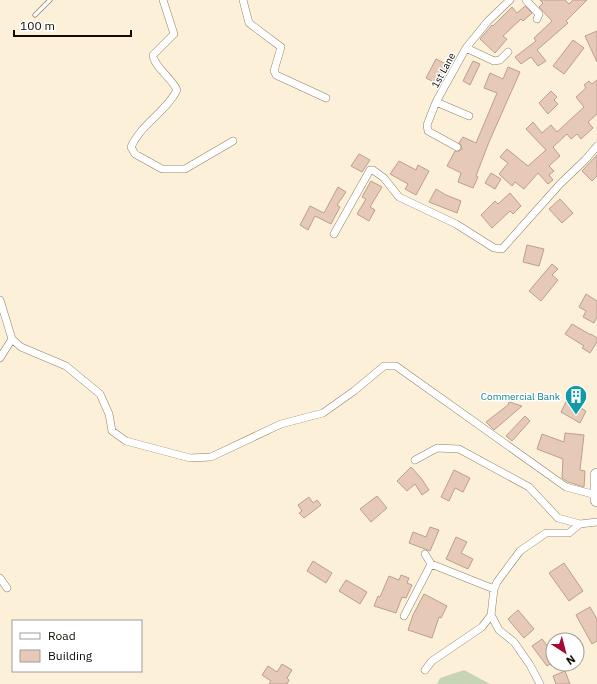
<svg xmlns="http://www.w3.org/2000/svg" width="597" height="684" viewBox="0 0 597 684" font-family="'IBM Plex Sans',sans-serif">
<rect width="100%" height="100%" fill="#fdf0d9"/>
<path fill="#c7d5b6" d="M464,670l26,14h-53l3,-6z"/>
<path fill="#e6c9b6" stroke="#bb9f8d" d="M540,0h25l4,4 4,-4h14l-21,21 2,2 -31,27 9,11 -8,5 -7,-9 -10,7 -6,-7 21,-16 -2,-3 18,-17 -13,-14 4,-4z
M525,6l7,7 -9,8 -2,-2 -18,17 4,3 -12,14 -15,-14 12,-14 1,1 19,-19 5,6z
M597,31v31l-12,-26z
M573,40l11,8 -20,26 -11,-8z
M436,59l10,5 -10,19 -10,-5z
M473,61l7,3 -10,21 -7,-4z
M508,67l12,5 -31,70 -13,34 2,1 -5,11 -15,-6 3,-9 -14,-7 8,-15h4l3,-2 -1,-4 -2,-2 4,-6 13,6 21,-50 -13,-5 6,-15 13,6z
M597,80v34l-9,8 5,6 -12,11 -4,-5 -6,5 -4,-5 -14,13 7,9 -11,10 5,5 -5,4 4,5 -5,4 -10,-11 -14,16 -9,-7 -3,4 -13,-12 9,-11 -8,-6 7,-8 21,17 18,-16 -20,-21 7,-7 9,11 9,-8 6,7 27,-25 -8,-10 10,-9 -2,-3 5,-4 3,3z
M551,91l6,6 -3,3 4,4 -10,10 -9,-11z
M359,154l11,6 -8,12 -11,-6z
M597,155v21l-5,5 -10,-10z
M399,161l17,9 2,-5 11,6 -13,24 -11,-6 3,-5 -18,-10z
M491,173l10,6 -6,10 -10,-6z
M371,181l11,6 -12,20 5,3 -6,11 -12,-7 9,-15 -4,-2z
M338,187l8,5 -9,13 3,2 -9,17 -16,-8 -7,14 -8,-5 10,-19 14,7z
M436,189l10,6 15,6 -4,12 -28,-11z
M510,193l11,13 -8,8 -3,-3 -18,17 -11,-13 14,-14 3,3z
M560,199l13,14 -11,10 -13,-14z
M527,245l17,4 -5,17 -16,-4z
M552,264l6,5 -6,6 6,5 -17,21 -12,-10z
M586,294l11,7v16l-3,6 -11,-6 3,-6 -7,-4z
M572,324l19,11v-1l6,4v4l-7,11 -8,-5 2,-2 -19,-12z
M567,400l19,11 -6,12 -19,-11z
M509,402l13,4 -28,24 -8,-8 22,-17z
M525,416l5,5 -18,20 -6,-5z
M565,433l19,2 -4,35 5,1 -1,16 -16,-5 -6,-4 1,-19 -26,-10 5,-15 22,8z
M411,467l10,11 8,12 -7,5 -7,-11 -8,7 -10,-10z
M454,470l16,8 -7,14 -8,-4 -6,13 -8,-4z
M377,496l10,12 -16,14 -11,-13z
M309,497l4,6 4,-3 4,5 -17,13 -5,-5 3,-2 -4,-6z
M430,527l9,3 -9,21 -21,-8 4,-11 13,5z
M456,537l11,5 -6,11 12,6 -5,10 -22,-10z
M313,561l19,12 -6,10 -19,-12z
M564,563l19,28 -14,10 -20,-28z
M401,575l8,3 -2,5 5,2 -6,13 -4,-1 -6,16 -22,-7 4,-10 2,1 9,-21 10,4z
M346,580l21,12 -7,12 -21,-13z
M424,594l23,12 -6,12 -2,-1 -7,21 -24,-8 5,-15z
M590,607l7,12v22l-5,3 -16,-29z
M518,610l16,19 -10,9 -16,-19z
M542,639l11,14v9l-6,4 -15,-20z
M282,664l10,6 -5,8 2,2 -2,4h-18l2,-3 -9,-6 6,-9 9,6z
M565,671l5,13h-14l-3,-8z"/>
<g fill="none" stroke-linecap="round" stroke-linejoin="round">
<g stroke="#8f8167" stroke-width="5">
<path id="lane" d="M35,15l15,-15"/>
</g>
<g stroke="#8f8167" stroke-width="8">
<path id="street" d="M163,0l11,34 -21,21c1,12 18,22 24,35 -10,21 -36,34 -46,57l4,7 27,15h23l48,-28
M243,0l6,23 32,24 -7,24 2,4 50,23
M526,0l13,14 -2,5
M466,48l28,13 6,-1 8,-8
M436,102l33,14
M457,147l-29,-16 -1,-6 9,-23 30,-54 22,-27 22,-21
M334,234l36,-64h3l11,8 15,19 57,27 38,24 8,1 58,-65 25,-24 12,-14
M0,300l12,39 9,8 45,19 34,28 9,20 3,17 14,10 64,17 21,-1 70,-33 42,-11 31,-22 30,-25h12l170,121 30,8
M0,358l12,-19
M415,460l22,-12 22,1 70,38 29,31 22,6
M425,554l6,10 63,25
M0,578l7,10
M491,615l8,15 15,12 16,23 10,19
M404,616l27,-52
M425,670l7,-9 50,-34 9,-12 3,-26 3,-7 23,-31 26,-18h23l11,-9 17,-2"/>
</g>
<g stroke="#8f8167" stroke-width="14">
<path id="highway" d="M597,475v25"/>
</g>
<use href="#lane" stroke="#fff" stroke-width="3.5"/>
<use href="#street" stroke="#fff" stroke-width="7"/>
<use href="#highway" stroke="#fff" stroke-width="13"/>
</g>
<defs>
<g id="building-pin" transform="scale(1.15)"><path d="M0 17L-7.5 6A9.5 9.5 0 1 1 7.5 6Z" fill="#0f9aa8" stroke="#fff"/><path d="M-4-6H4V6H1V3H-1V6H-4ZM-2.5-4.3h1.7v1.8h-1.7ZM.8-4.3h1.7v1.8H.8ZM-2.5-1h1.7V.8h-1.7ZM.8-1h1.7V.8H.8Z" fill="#fff"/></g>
</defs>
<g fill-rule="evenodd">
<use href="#building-pin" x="576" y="396"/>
</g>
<g text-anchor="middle" stroke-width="3" stroke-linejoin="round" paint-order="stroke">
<g font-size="10" fill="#100b03" stroke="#fff">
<text transform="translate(443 70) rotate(-61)" y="4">1st Lane</text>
</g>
<g font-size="10" fill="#0d838f" stroke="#fff" text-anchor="end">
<text x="560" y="400">Commercial Bank</text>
</g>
</g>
<rect x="12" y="620" width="130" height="52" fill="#ffffff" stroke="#9f9d9a"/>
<rect x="20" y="633" width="20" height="6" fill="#ffffff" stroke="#9f9d9a"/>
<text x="48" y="640" font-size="12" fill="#100b03">Road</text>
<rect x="20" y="650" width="20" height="12" fill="#e6c9b6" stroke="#9f9d9a"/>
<text x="48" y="660" font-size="12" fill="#100b03">Building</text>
<g transform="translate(565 652) rotate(144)"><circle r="19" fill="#ffffff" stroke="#9f9d9a"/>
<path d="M0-3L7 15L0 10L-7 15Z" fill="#a50a36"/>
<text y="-6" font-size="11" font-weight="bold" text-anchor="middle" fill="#100b03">N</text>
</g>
<path d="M14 30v6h117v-6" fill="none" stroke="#100b03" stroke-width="2"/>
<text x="20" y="30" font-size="12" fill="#100b03" stroke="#ffffff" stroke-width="3" paint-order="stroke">100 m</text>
</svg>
